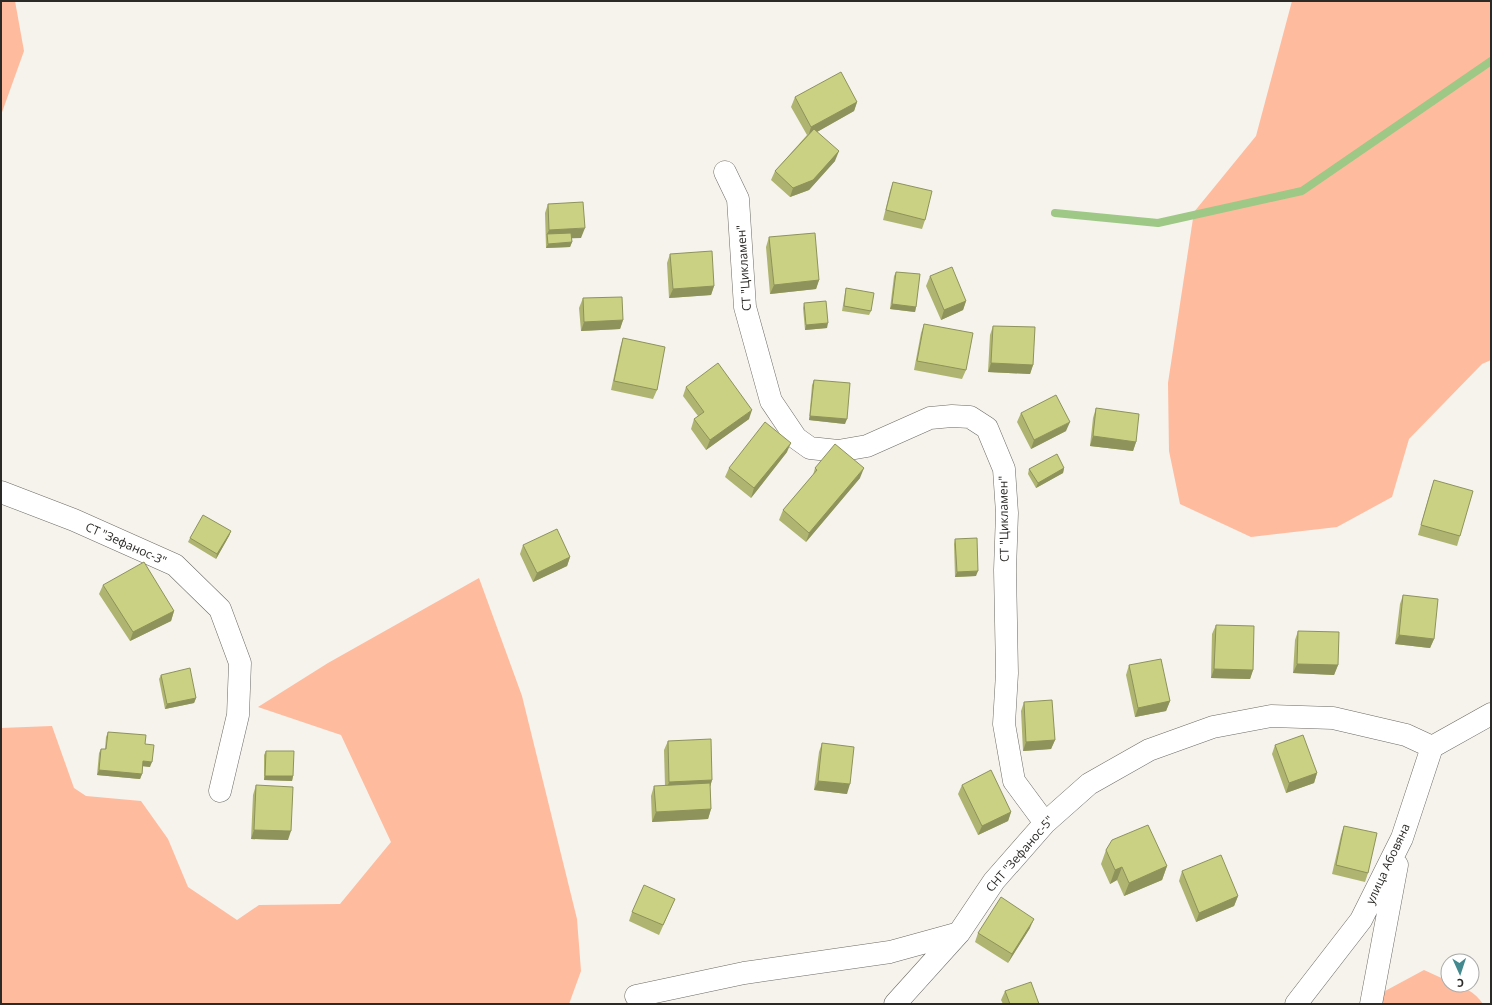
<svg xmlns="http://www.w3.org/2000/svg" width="1492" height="1005" viewBox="0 0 1492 1005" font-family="'Open Sans',sans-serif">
<rect width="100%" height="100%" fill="#f5f3ec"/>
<path fill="#febb9e" d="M1,1h14l9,50 -23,64z
M1292,1h199v359l-9,4 -73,75 -17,58 -55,30 -86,10 -71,-33 -11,-53 -1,-68 26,-171 62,-76z
M479,578l43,118 55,223 4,52 -12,33h-568v-276l51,-2 22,62 12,8 55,5 27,38 20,48 49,33 22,-15 81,-1 51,-62 -50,-107 -83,-28 70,-44z
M1424,970l24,11v4c15,0 27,7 35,19h-122z"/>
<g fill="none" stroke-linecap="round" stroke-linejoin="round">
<path stroke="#9dc885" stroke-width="8" d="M1055,213l103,10 144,-32 189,-130"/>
<g stroke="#6d6a65" stroke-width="23">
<path id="minor" d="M725,172l13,27 7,108 26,94 25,37 14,10 28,3 29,-5 63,-28 22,-2 18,1 17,11 17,41 3,44 -2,57 2,103 -3,51 10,57 31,42
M1,492l73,28 101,45 45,44 20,54 -2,52 -18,76
M636,996l108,-23 146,-21 69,-19
M895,1004l64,-71 35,-52 51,-58 44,-39 60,-34 64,-23 58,-11 62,2 73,17 26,12
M1296,1004l65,-84 41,-82 30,-91 59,-33
M1371,1004l26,-139"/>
</g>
<use href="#minor" stroke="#fff" stroke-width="22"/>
</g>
<path fill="#afb470" d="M795,97l62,5 -3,9 -37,21 18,29 -26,29 -19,7 -19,-17 4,-9 32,-36 -16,-28z
M893,182l32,38 -3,9 -39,-9 7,-29z
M548,204l33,34h-9v4l-2,5 -24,1 -1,-35z
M769,237l50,43 -3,9 -46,5 -4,-47z
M670,254l44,32 -3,9 -42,3 -2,-35z
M896,272l20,35 -1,5 -25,-3 4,-33z
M930,276l36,25 -3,9 -22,10 -15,-34z
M846,288l25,23 -2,4 -27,-4 3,-18z
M583,298l40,22 -3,9 -39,2 -2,-23z
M804,303l23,25 -22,2 -2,-22z
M924,324l42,46 -4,9 -48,-9 7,-37z
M993,326l40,39 -3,9 -42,-2 2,-37z
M623,338l34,52 -4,9 -42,-9 9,-42z
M814,380l31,44 -36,-4 3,-35z
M686,387l63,32 -43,31 -15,-21 3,-10 4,-3 -15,-20z
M1096,408l40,34 -3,9 -43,-5 3,-28z
M1021,413l45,18 -35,18 -14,-27z
M787,452l-36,46 -26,-21 4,-9z
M815,468l45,10 -54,64 -27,-22 4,-10 30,-35z
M1064,468l-1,5 -27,15 -8,-14 1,-5z
M1434,480l26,56 -3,10 -39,-11 13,-46z
M231,531l-2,5 -13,23 -28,-17 2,-4z
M955,539l21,37 -21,1 -1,-33z
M523,545l47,12 -3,9 -34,16 -13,-28z
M103,585l71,26 -3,10 -41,20 -31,-47z
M1403,595l31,44 -4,9 -35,-4 5,-40z
M1216,625l37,45 -3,9 -39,-1 1,-44z
M1298,631l40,34 -4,10 -41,-2 2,-33z
M1129,665l41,36 -4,10 -31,6 -9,-42z
M161,675l35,23 -2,5 -29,6 -6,-30z
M1024,702l31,38 -4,9 -28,2 -2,-40z
M108,732l37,12 5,23 -7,-1 -1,8 -2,5 -43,-4 2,-22 2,-4h4l1,-12z
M668,741l44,39 -2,7 1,22 -3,10 -56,3 -1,-26 3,-10h11l-1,-36z
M822,743l25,51 -33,-4 5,-38z
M1275,745l42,28 -3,10 -28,10 -14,-39z
M266,751l27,25 -1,5 -28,-1v-25z
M256,785l32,55 -37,-1 2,-44z
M962,785l49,27 -3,9 -30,14 -20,-41z
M1344,826l24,47 -3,9 -33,-8 9,-39z
M1106,850l61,16 -5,14 -38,16 -7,-16 -7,4 -9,-20z
M1182,871l56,25 -4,10 -38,16 -17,-41z
M675,899l-16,36 -30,-14 3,-9z
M1030,928l-22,35 -33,-21 3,-9z
M1005,991l34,13h-36l-2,-4z"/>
<path fill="#8e925b" d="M857,102l-3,9 -46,26 3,-10z
M839,151l-4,10 -26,29 -19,7 3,-9z
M585,228l-4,10 -33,1 -1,-5 2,-4z
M572,242l-2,5 -24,1 2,-4z
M819,280l-3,9 -46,5 4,-9z
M714,286l-3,9 -42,3 4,-9z
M966,301l-3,9 -22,10 3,-10z
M892,304l24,3 -1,5 -25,-3z
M623,320l-3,9 -39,2 3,-9z
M828,323l-1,5 -22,2 1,-5z
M991,363l42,2 -3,9 -42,-2z
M752,410l-3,9 -43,31 4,-10z
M810,416l37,3 -2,5 -36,-4z
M1070,422l-4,9 -35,18 3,-9z
M1093,436l43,6 -3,9 -43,-5z
M791,443l-4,9 -36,46 3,-10z
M864,468l-4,10 -54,64 3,-9z
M1064,468l-1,5 -27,15 2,-5z
M231,531l-2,5 -13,23 1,-5z
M570,557l-3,9 -34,16 4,-9z
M978,571l-2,5 -21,1 2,-5z
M174,611l-3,10 -41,20 3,-9z
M1399,635l35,4 -4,9 -35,-4z
M1297,664l41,1 -4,10 -41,-2z
M1214,669l39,1 -3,9 -39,-1z
M196,698l-2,5 -29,6 2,-5z
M1170,701l-4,10 -31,6 3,-9z
M1055,740l-4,9 -28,2 3,-9z
M143,761l9,1 -2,5 -9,-1z
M99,770l43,4 -2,5 -43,-4z
M1317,773l-3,10 -28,10 3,-10z
M265,776h28l-1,5 -28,-1z
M712,780l-3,10 -43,1 3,-9z
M818,781l32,3 -3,10 -33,-4z
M711,809l-3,10 -56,3 4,-10z
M1011,812l-3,9 -30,14 4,-9z
M254,830l37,1 -3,9 -37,-1z
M1167,866l-5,14 -38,16 5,-13z
M1122,867l-5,13 -7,4 5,-14z
M1238,896l-4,10 -38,16 3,-9z
M1034,919l-4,9 -22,35 4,-9z"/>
<path fill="#cbd182" stroke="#8e925b" d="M841,72l16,30 -46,25 -16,-30z
M814,129l25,22 -26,29 -20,8 -18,-17z
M893,182l39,9 -7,29 -39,-10z
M583,202l2,26 -36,2 -1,-26z
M571,233l1,9 -24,2 -1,-10z
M815,233l4,47 -45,5 -5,-48z
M712,251l2,35 -41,3 -3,-35z
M952,267l14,34 -22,9 -14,-34z
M896,272l24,2 -4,33 -24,-3z
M846,288l28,5 -3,18 -27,-5z
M622,297l1,23 -39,2 -1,-24z
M826,301l2,22 -22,2 -2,-22z
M924,324l49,9 -7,37 -49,-9z
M993,326l42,1 -2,38 -42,-2z
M623,338l42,9 -8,43 -43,-9z
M718,363l34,47 -42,30 -16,-21 10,-7 -18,-25z
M814,380l36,3 -3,36 -37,-3z
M1056,395l14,27 -36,18 -13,-27z
M1096,408l43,6 -3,28 -43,-6z
M765,422l26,21 -37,45 -25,-20z
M835,444l29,24 -55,65 -26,-23 34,-40 -2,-2z
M1057,454l7,14 -26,15 -9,-14z
M1434,480l39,11 -13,45 -39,-11z
M203,515l28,16 -14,23 -27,-16z
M557,529l13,28 -33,16 -14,-28z
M977,538l1,33 -21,1 -2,-33z
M144,562l30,49 -41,21 -30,-47z
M1403,595l35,4 -4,40 -35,-4z
M1216,625l38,1 -1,44 -39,-1z
M1298,631l41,1 -1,33 -41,-1z
M1161,659l9,42 -32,7 -9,-43z
M190,668l6,30 -29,6 -6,-29z
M1052,700l3,40 -29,2 -2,-40z
M108,732l38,3 -1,9 9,1 -2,17 -9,-1 -1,13 -43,-4 2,-21h5z
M1303,735l14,38 -28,10 -14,-38z
M711,739l1,41 -43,2 -1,-41z
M822,743l32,4 -4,37 -32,-3z
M266,751h28l-1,25h-28z
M991,770l20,42 -29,14 -20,-41z
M710,783l1,26 -55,3 -2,-26z
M256,785l37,2 -2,44 -37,-1z
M1148,825l19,41 -38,17 -7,-16 -7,3 -9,-20 6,-10z
M1344,826l33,7 -9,40 -32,-8z
M1221,855l17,41 -39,17 -17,-42z
M644,885l31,14 -12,26 -31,-13z
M1001,897l33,22 -22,35 -34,-21z
M1031,982l8,22h-29l-5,-13z"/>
<g text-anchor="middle" stroke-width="3.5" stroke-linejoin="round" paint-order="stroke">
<g font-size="12" fill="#2b2a27" stroke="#fff">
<text transform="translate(744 268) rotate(-94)" y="4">СТ "Цикламен"</text>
<text transform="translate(1004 519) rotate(-91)" y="4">СТ "Цикламен"</text>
<text transform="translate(126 544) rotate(24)" y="4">СТ "Зефанос-3"</text>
<text transform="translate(1020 854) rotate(-49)" y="4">СНТ "Зефанос-5"</text>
<text transform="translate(1388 864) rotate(-65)" y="4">улица Абовяна</text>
</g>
</g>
<rect width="1492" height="1005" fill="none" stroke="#2b2a27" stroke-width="4"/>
<g transform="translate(1460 973) rotate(177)"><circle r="19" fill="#ffffff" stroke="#aaaaa9"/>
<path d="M0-3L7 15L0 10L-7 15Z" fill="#428a8f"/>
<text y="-6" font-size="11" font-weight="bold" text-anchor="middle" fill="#2b2a27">С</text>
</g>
</svg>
